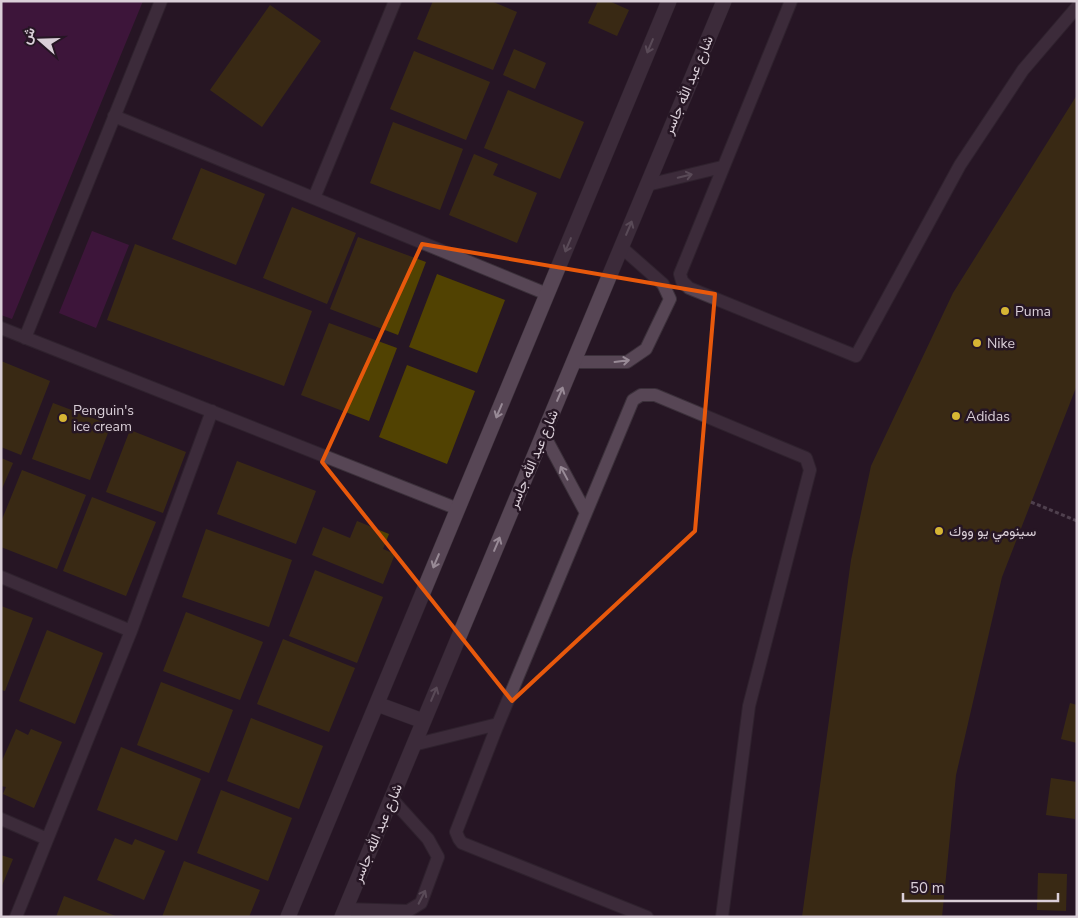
<svg xmlns="http://www.w3.org/2000/svg" width="1078" height="918" viewBox="0 0 1078 918" font-family="'Nunito Sans',Vazirmatn,sans-serif">
<rect width="100%" height="100%" fill="#261624"/>
<path fill="#5a1654" d="M1,1h142l-131,318 -11,-4z
M92,231l37,14 -33,83 -37,-15z"/>
<path fill="#514202" d="M433,1h58l26,11 -24,58 -76,-31z
M598,1h11l20,9 -12,26 -29,-13z
M270,5l51,36 -59,86 -52,-37z
M514,49l32,14 -11,26 -32,-14z
M414,51l76,31 -24,58 -76,-31z
M508,90l76,32 -24,57 -76,-31z
M1077,95v290l-75,192 -46,198 -14,142h-140l49,-357 20,-94 82,-173z
M393,122l70,27 -23,61 -70,-27z
M474,154l24,10 -5,11 44,18 -20,50 -68,-28z
M201,168l64,26 -29,71 -64,-26z
M292,207l64,26 -29,71 -64,-26z
M358,237l68,25 -28,73 -68,-26z
M135,244l177,67 -28,75 -177,-66z
M437,274l68,26 -28,73 -68,-26z
M329,323l68,25 -28,73 -68,-26z
M1,361l49,20 -29,74 -20,-8z
M407,365l68,26 -28,73 -68,-27z
M53,403l58,22 -21,55 -58,-21z
M130,430l56,22 -23,61 -57,-21z
M1,458l12,5 -12,28z
M237,461l79,30 -20,53 -79,-30z
M22,470l64,25 -29,74 -56,-22v-25z
M92,497l64,25 -30,74 -63,-25z
M357,521l32,13 -6,15 12,5 -12,30 -71,-29 11,-28 27,11z
M206,529l86,31 -23,67 -87,-30z
M315,570l68,27 -26,66 -68,-27z
M1,606l32,12 -28,73 -4,-1z
M186,612l77,30 -23,58 -77,-29z
M47,630l56,23 -28,71 -56,-23z
M283,639l72,29 -26,64 -72,-28z
M161,682l72,28 -24,63 -72,-28z
M1070,703l7,2v38l-16,-4z
M251,718l72,28 -24,63 -72,-28z
M16,729l12,6 3,-6 31,13 -28,66 -31,-14 3,-7 -5,-1v-23z
M121,747l80,32 -24,62 -80,-31z
M1051,778l26,4 -2,37 -29,-4z
M221,790l71,28 -24,63 -71,-28z
M115,838l17,7 3,-6 30,12 -21,49 -47,-20z
M1,855l12,4 -12,29z
M184,861l76,29 -11,27h-87z
M1038,873l29,1 -1,37 -29,-1z
M64,896l54,21h-62z"/>
<g fill="none" stroke-linecap="round" stroke-linejoin="round">
<g stroke="#3b303a" stroke-width="14">
<path id="lane" d="M791,1l-111,273 2,7 7,7 167,68 104,-191 63,-95 54,-63
M114,116l433,178
M647,185l75,-18
M314,198l81,-197
M1,328l457,181
M25,338l136,-337
M573,362h54l19,-13 24,-50 -7,-15 -42,-37
M543,433l43,80
M1,577l130,54
M413,745l85,-21
M1,819l46,20
M345,909l63,2 13,-8 17,-46 -10,-18 -37,-41
M16,917l115,-286 81,-220
M647,917l-185,-74 -3,-4 -3,-7 40,-103 137,-329 8,-5h14l151,63 4,12 -61,236 -27,211"/>
</g>
<g stroke="#3b303a" stroke-width="16">
<path id="street" d="M377,704l46,17
M288,917l381,-916
M342,917l382,-916"/>
</g>
<path stroke="#827480" stroke-width="3" stroke-dasharray="4 2.5" stroke-linecap="butt" d="M1031,502l46,19"/>
<use href="#lane" stroke="#574655" stroke-width="12"/>
<use href="#street" stroke="#574655" stroke-width="15"/>
</g>
<defs><path id="oneway-shaft" d="M-6 0H5M1.5-3L5.5 0L1.5 3" fill="none" stroke-width="1.6" stroke-linecap="round" stroke-linejoin="round" transform="scale(1.25)"/></defs>
<g stroke="#988a96">
<use href="#oneway-shaft" transform="translate(650 46) rotate(113)"/>
<use href="#oneway-shaft" transform="translate(685 176) rotate(-14)"/>
<use href="#oneway-shaft" transform="translate(629 228) rotate(-67)"/>
<use href="#oneway-shaft" transform="translate(568 245) rotate(113)"/>
<use href="#oneway-shaft" transform="translate(622 361) rotate(-7)"/>
<use href="#oneway-shaft" transform="translate(560 394) rotate(-67)"/>
<use href="#oneway-shaft" transform="translate(499 411) rotate(113)"/>
<use href="#oneway-shaft" transform="translate(564 473) rotate(-118)"/>
<use href="#oneway-shaft" transform="translate(497 544) rotate(-67)"/>
<use href="#oneway-shaft" transform="translate(436 561) rotate(113)"/>
<use href="#oneway-shaft" transform="translate(434 694) rotate(-67)"/>
<use href="#oneway-shaft" transform="translate(422 897) rotate(-63)"/>
</g>
<path d="M0 0H1078V918H0ZM422,244l293,50 -20,237 -183,170 -190,-239z" fill="#261624" fill-opacity=".55" fill-rule="evenodd"/>
<path fill="none" stroke="#e8590c" stroke-width="4" stroke-linejoin="round" d="M422,244l293,50 -20,237 -183,170 -190,-239z"/>
<g fill="#d6b534" stroke="#261624" stroke-width="2">
<circle cx="1005" cy="311" r="5"/>
<circle cx="977" cy="343" r="5"/>
<circle cx="956" cy="416" r="5"/>
<circle cx="63" cy="418" r="5"/>
<circle cx="939" cy="531" r="5"/>
</g>
<g text-anchor="middle" stroke-width="5" stroke-linejoin="round" paint-order="stroke">
<g font-size="14" fill="#dacfd8" stroke="#261624">
<text transform="translate(688 85) rotate(-67)" y="5">شارع عبد الله جاسر</text>
<text transform="translate(533 459) rotate(-67)" y="5">شارع عبد الله جاسر</text>
<text transform="translate(377 833) rotate(-67)" y="5">شارع عبد الله جاسر</text>
</g>
<g font-size="14" fill="#dacfd8" stroke="#261624" text-anchor="start">
<text x="1015" y="316">Puma</text>
<text x="987" y="348">Nike</text>
<text x="73" y="415">Penguin's<tspan x="73" dy="16">ice cream</tspan></text>
<text x="966" y="421">Adidas</text>
<text x="949" y="536">سينومي يو ووك</text>
</g>
</g>
<rect width="1078" height="918" fill="none" stroke="#dacfd8" stroke-width="5"/>
<g transform="translate(40 40) rotate(290)" stroke="#261624" stroke-width="4" paint-order="stroke">
<path d="M0-4L9 19L0 12L-9 19Z" fill="#dacfd8"/>
<text y="-8" font-size="14" font-weight="bold" text-anchor="middle" fill="#dacfd8">ش</text>
</g>
<path d="M903 893v8h155v-8" fill="none" stroke="#dacfd8" stroke-width="2.5"/>
<text x="910" y="893" font-size="15" fill="#dacfd8" stroke="#261624" stroke-width="4" paint-order="stroke">50 m</text>
</svg>
